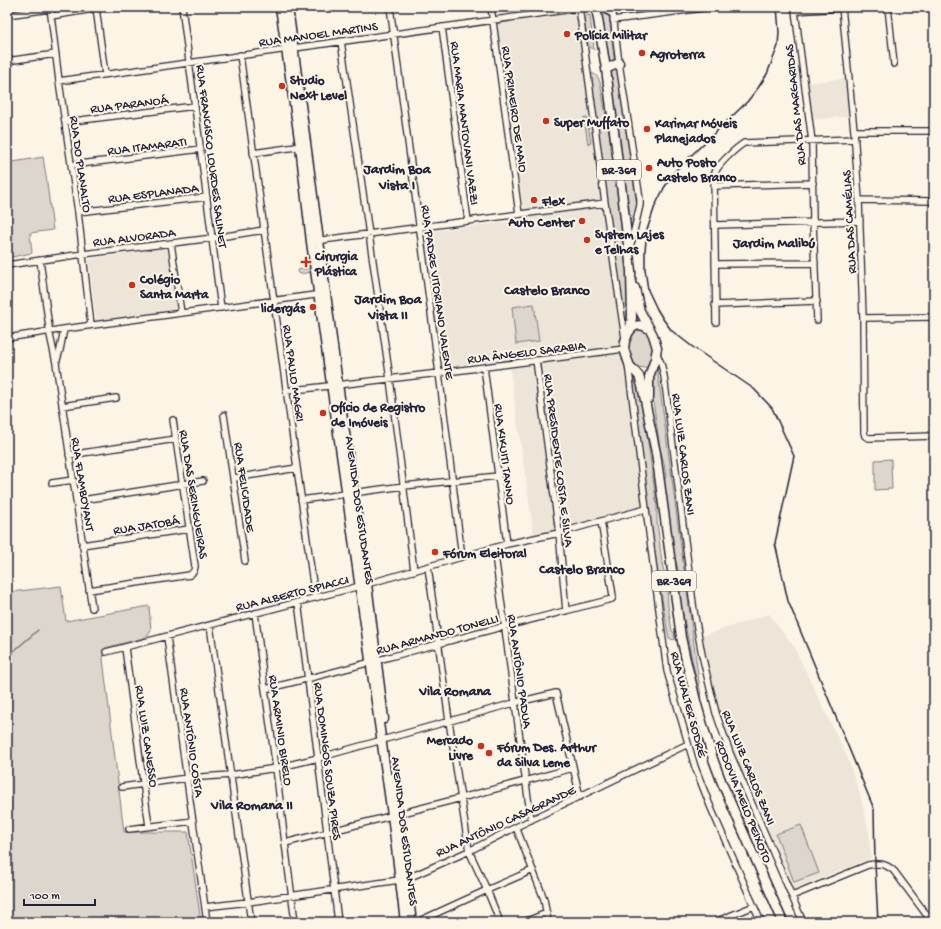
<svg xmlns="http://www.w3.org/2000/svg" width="941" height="929" viewBox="0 0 941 929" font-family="'Gochi Hand',sans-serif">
<rect width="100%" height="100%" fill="#fcf5e5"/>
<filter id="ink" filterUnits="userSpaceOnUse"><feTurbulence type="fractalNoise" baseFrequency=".025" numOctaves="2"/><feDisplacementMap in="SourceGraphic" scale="8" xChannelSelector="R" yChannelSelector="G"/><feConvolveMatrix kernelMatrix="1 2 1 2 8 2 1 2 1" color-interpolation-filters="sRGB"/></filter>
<g filter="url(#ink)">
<path fill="#ece5d8" d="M578,10l68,499 -112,27 -25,-174 -68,8 -18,-138 102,-12 -29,-197z
M846,78l4,38 -39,4 -4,-37z
M167,248l9,62 -80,11 -7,-62z
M769,614l25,33 53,110 13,37 9,40 2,24 -78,32 -69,-159 -5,-17 -17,-78z"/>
<path fill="#dcd6cc" stroke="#7f7c84" d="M599,10l10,5 5,44 -7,5z
M587,15h3l4,35 -6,-5 -4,-26z
M616,66l21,140 -8,37 -21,-172z
M590,73c8,1 10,7 11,14l19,107 11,77v46l-6,23z
M584,117l3,1 4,25 -3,1z
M43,157l3,19 7,54 -23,3 2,20 -25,5v-95z
M311,268l1,4 -13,2 -1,-4z
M534,304l5,37 -23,3 -4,-37z
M635,328l12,3c6,11 10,27 -2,37l-6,-1 -5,-3 -3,-4 -4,-15z
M657,367l44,330 -1,2 -20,-99v-15l-2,-16 -5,-17 -9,-72 2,-3 -2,-14 -4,-14 -9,-63 3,-16z
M630,373l8,4 6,37 13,93v14l5,42 5,21 1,22 4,25 2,1 1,7 -2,1 -4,-2 -1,-4 -9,-53z
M891,459l1,30 -17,1v-30z
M61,586l5,35 83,-15 2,25 -4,6 -42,11 -2,11 21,173h64l13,90h-194v-248l4,-3 -4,2v-76l4,-5z
M801,825l18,48 -25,9 -18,-48z"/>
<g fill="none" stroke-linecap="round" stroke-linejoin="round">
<path stroke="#78757e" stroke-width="1.5" d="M7,657l31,-27"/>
<g stroke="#22223b" stroke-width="8">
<path id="street" d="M50,7l9,74 19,131 13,113
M182,7l39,301
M390,7l49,366 23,184
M491,7l28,207
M529,7l1,8
M579,7l26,196 20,135
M612,7l7,56 21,136v6l-10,43
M794,7l1,4 17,130 1,82 4,97
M842,7l12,124 5,69 4,118 1,114 1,4 4,2 65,-2
M888,7l6,57
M96,8l9,66
M795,11l47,-3 9,-1
M7,15l43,-6
M51,16l55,-9
M613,20l98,-13
M442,27l26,194
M341,41l49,338 24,192
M240,55l75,543
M7,61l49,-7
M59,81l528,-74
M65,122l130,-16
M854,131h80
M253,153l50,-7
M72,165l129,-16
M714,186l99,-3
M859,200l75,1
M78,212l129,-15
M715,225l145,-4
M315,241l290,-38
M171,243l10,70
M40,260l10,75 6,28 36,245
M715,264l100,-1
M7,265l76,-11 130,-16 51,-8
M715,305l102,-4
M863,318l71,-1
M716,322l-2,-147c3,-10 21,-26 30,-32l111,-4
M7,338l57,-9 258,-35
M657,354l4,9 3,13 30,235 8,44 14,58 14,40 73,169
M536,360l23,173 7,78
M56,363l4,-13 4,-21
M628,364l18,145 21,162 28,96 16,41 50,114
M484,367l23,177
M286,391l153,-18 185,-24
M62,406l54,-8
M224,415l21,146
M69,455l107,-16
M234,478l63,-10
M52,483l21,-3
M301,500l103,-14 94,-10
M76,501l127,-20
M82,545l107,-16
M494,548l37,272
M428,567l21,154 20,130 18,39 13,32
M89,590l101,-15 4,-4 1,-5 -22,-146
M298,602l20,156 20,164
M255,613l10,76 11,79 9,75 10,79
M210,625l41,297
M167,637l40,285
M125,648l24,178
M106,652l254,-66 147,-42 52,-11 42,-12 45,-12
M265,689c58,-13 116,-30 173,-45 58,-16 116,-30 174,-45l1,-3 -12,-75
M122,787l65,-9 44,-3 45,-7 42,-10 196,-55 42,-10 24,104
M516,827l28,72 4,23
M129,829l64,-8
M285,843l176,-45 112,-30
M792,896l76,-31c11,-2 17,-2 26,6l38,51
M205,907l43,-5 158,-23 63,-28 47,-24 172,-83
M417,922l70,-32 46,-20
M524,922l23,-9
M715,922l39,-16"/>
</g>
<g stroke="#22223b" stroke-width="11">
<path id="secondary" d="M280,7l20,139 11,96 81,573 13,107
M288,7l50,377 29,200 17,135
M392,778l20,144"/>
</g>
<g stroke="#22223b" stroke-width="11">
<path id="primary" d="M596,7l10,62 17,132 8,70 1,47 -3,14 -4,9 -1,8 4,12 2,5 9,10 3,10 14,67 25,184 5,23 11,45 16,54 9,24 61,139
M602,7l10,5
M606,69l13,-6
M635,288l5,23 13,24 4,13 -2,11 -6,18v21
M629,332c6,-9 13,-8 20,-3"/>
</g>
<use href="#street" stroke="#fcf5e5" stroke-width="5.5"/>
<use href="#secondary" stroke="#fcf5e5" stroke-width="8"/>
<use href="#primary" stroke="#fcf5e5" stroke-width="8"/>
<path stroke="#22223b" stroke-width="1.5" d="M777,7l2,25 -1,14 -11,28 -9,14 -11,14 -71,68 -12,18 -9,18 -8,24 -2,21v18l3,21 9,19 6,10 9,12 22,17 60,41 18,19 22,48 -19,87 13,58 86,208 1,55 3,58"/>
</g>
</g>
<g fill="#c8321e" stroke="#fcf5e5" stroke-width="1.5">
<circle cx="567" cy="34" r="4"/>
<circle cx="642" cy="53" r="4"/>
<circle cx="282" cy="86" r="4"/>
<circle cx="546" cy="121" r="4"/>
<circle cx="647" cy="129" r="4"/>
<circle cx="649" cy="168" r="4"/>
<circle cx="534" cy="200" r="4"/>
<circle cx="582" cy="221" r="4"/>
<circle cx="587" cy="240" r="4"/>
<path d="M304 256h4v4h4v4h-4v4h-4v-4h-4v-4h4z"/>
<circle cx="132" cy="285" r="4"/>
<circle cx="313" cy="307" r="4"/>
<circle cx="323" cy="413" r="4"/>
<circle cx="435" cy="552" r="4"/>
<circle cx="481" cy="746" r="4"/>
<circle cx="489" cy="753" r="4"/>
</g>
<g text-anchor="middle" stroke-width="4" stroke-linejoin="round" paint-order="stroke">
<g fill="#fcf5e5" stroke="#63616e" stroke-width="1">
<rect x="597" y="160" width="44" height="20" rx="3"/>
<rect x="652" y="571" width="44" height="20" rx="3"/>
</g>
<g font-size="12" font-weight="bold" fill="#22223b">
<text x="619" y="174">BR-369</text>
<text x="674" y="585">BR-369</text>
</g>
<g font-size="13" fill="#22223b" stroke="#fcf5e5">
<text transform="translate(318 33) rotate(-8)" y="5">RUA MANOEL MARTINS</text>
<text transform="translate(129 103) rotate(-7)" y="5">RUA PARANOÁ</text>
<text transform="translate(794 105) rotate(-96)" y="5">RUA DAS MARGARIDAS</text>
<text transform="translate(516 109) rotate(82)" y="5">RUA PRIMEIRO DE MAIO</text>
<text transform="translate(466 123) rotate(83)" y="5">RUA MARIA MANTOVANI VAZZI</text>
<text transform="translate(147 145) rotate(-7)" y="5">RUA ITAMARATI</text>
<text transform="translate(213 156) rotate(83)" y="5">RUA FRANCISCO LOURDES SALINET</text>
<text transform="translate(82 164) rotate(82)" y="5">RUA DO PLANALTO</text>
<text transform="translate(153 192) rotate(-7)" y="5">RUA ESPLANADA</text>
<text transform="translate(848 222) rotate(-93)" y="5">RUA DAS CAMÉLIAS</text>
<text transform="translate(134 236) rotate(-7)" y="5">RUA ALVORADA</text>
<text transform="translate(439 292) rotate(82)" y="5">RUA PADRE VITORIANO VALENTE</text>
<text transform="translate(526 351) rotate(-7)" y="5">RUA ÂNGELO SARABIA</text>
<text transform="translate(295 373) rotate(82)" y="5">RUA PAULO MAGRI</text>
<text transform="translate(506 454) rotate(83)" y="5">RUA KIKUITI TANNO</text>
<text transform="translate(685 454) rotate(83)" y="5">RUA LUIZ CARLOS ZANI</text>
<text transform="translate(560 460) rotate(83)" y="5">RUA PRESIDENTE COSTA E SILVA</text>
<text transform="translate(84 484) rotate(81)" y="5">RUA FLAMBOYANT</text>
<text transform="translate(246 487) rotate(82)" y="5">RUA FELICIDADE</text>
<text transform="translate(195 494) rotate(81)" y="5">RUA DAS SERINGUEIRAS</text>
<text transform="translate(361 510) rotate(82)" y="5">AVENIDA DOS ESTUDANTES</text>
<text transform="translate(146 524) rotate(-9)" y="5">RUA JATOBÁ</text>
<text transform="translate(292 592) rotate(-14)" y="5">RUA ALBERTO SPIACCI</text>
<text transform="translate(437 633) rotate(-15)" y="5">RUA ARMANDO TONELLI</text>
<text transform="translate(521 671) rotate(82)" y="5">RUA ANTÔNIO PADUA</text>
<text transform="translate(690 704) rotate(75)" y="5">RUA WALTER SODRÉ</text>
<text transform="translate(282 730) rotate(82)" y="5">RUA ARMINIO BIRELO</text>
<text transform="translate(148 736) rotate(82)" y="5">RUA LUIZ CANESSO</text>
<text transform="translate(193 742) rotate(82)" y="5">RUA ANTÔNIO COSTA</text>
<text transform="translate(329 761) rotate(83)" y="5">RUA DOMINGOS SOUZA PIRES</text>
<text transform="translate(750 767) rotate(68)" y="5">RUA LUIZ CARLOS ZANI</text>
<text transform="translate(745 801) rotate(68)" y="5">RODOVIA MELO PEIXOTO</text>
<text transform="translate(505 820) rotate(-25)" y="5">RUA ANTÔNIO CASAGRANDE</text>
<text transform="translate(406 831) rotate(83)" y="5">AVENIDA DOS ESTUDANTES</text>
</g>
<g font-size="13" font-weight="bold" fill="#22223b" stroke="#fcf5e5" text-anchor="start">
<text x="575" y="39">Polícia Militar</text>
<text x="650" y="58">Agroterra</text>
<text x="290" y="84">Studio<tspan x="290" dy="15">Next Level</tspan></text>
<text x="554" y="126">Super Muffato</text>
<text x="655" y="127">Karimar Móveis<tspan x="655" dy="15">Planejados</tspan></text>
<text x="657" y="166">Auto Posto<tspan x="657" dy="15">Castelo Branco</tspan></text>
<text x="542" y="205">Flex</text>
<text x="574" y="226" text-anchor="end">Auto Center</text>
<text x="595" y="238">System Lajes<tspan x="595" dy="15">e Telhas</tspan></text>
<text x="315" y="260">Cirurgia<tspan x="315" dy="15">Plástica</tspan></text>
<text x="140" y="283">Colégio<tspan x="140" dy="15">Santa Marta</tspan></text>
<text x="305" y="312" text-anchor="end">lidergás</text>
<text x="331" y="411">Ofício de Registro<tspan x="331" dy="15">de Imóveis</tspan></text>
<text x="443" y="557">Fórum Eleitoral</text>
<text x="473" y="744" text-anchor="end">Mercado<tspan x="473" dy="15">Livre</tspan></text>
<text x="497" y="751">Fórum Des. Arthur<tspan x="497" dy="15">da Silva Leme</tspan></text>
</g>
<g font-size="14" font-weight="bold" fill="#22223b" stroke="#fcf5e5">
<text x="397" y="173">Jardim Boa<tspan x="397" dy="16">Vista I</tspan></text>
<text x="774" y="247">Jardim Malibú</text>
<text x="547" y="294">Castelo Branco</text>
<text x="388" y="303">Jardim Boa<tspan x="388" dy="16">Vista II</tspan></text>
<text x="582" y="573">Castelo Branco</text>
<text x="455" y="695">Vila Romana</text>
<text x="252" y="809">Vila Romana II</text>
</g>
</g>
<rect width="941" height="929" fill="none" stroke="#fcf5e5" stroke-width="24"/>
<rect x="12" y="12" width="917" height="905" fill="none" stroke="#22223b" stroke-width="1.5" filter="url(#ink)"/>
<path d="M24 899v6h71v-6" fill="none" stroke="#22223b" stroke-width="2"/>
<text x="30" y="899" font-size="12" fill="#22223b" stroke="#fcf5e5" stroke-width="3" paint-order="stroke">100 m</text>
</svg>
